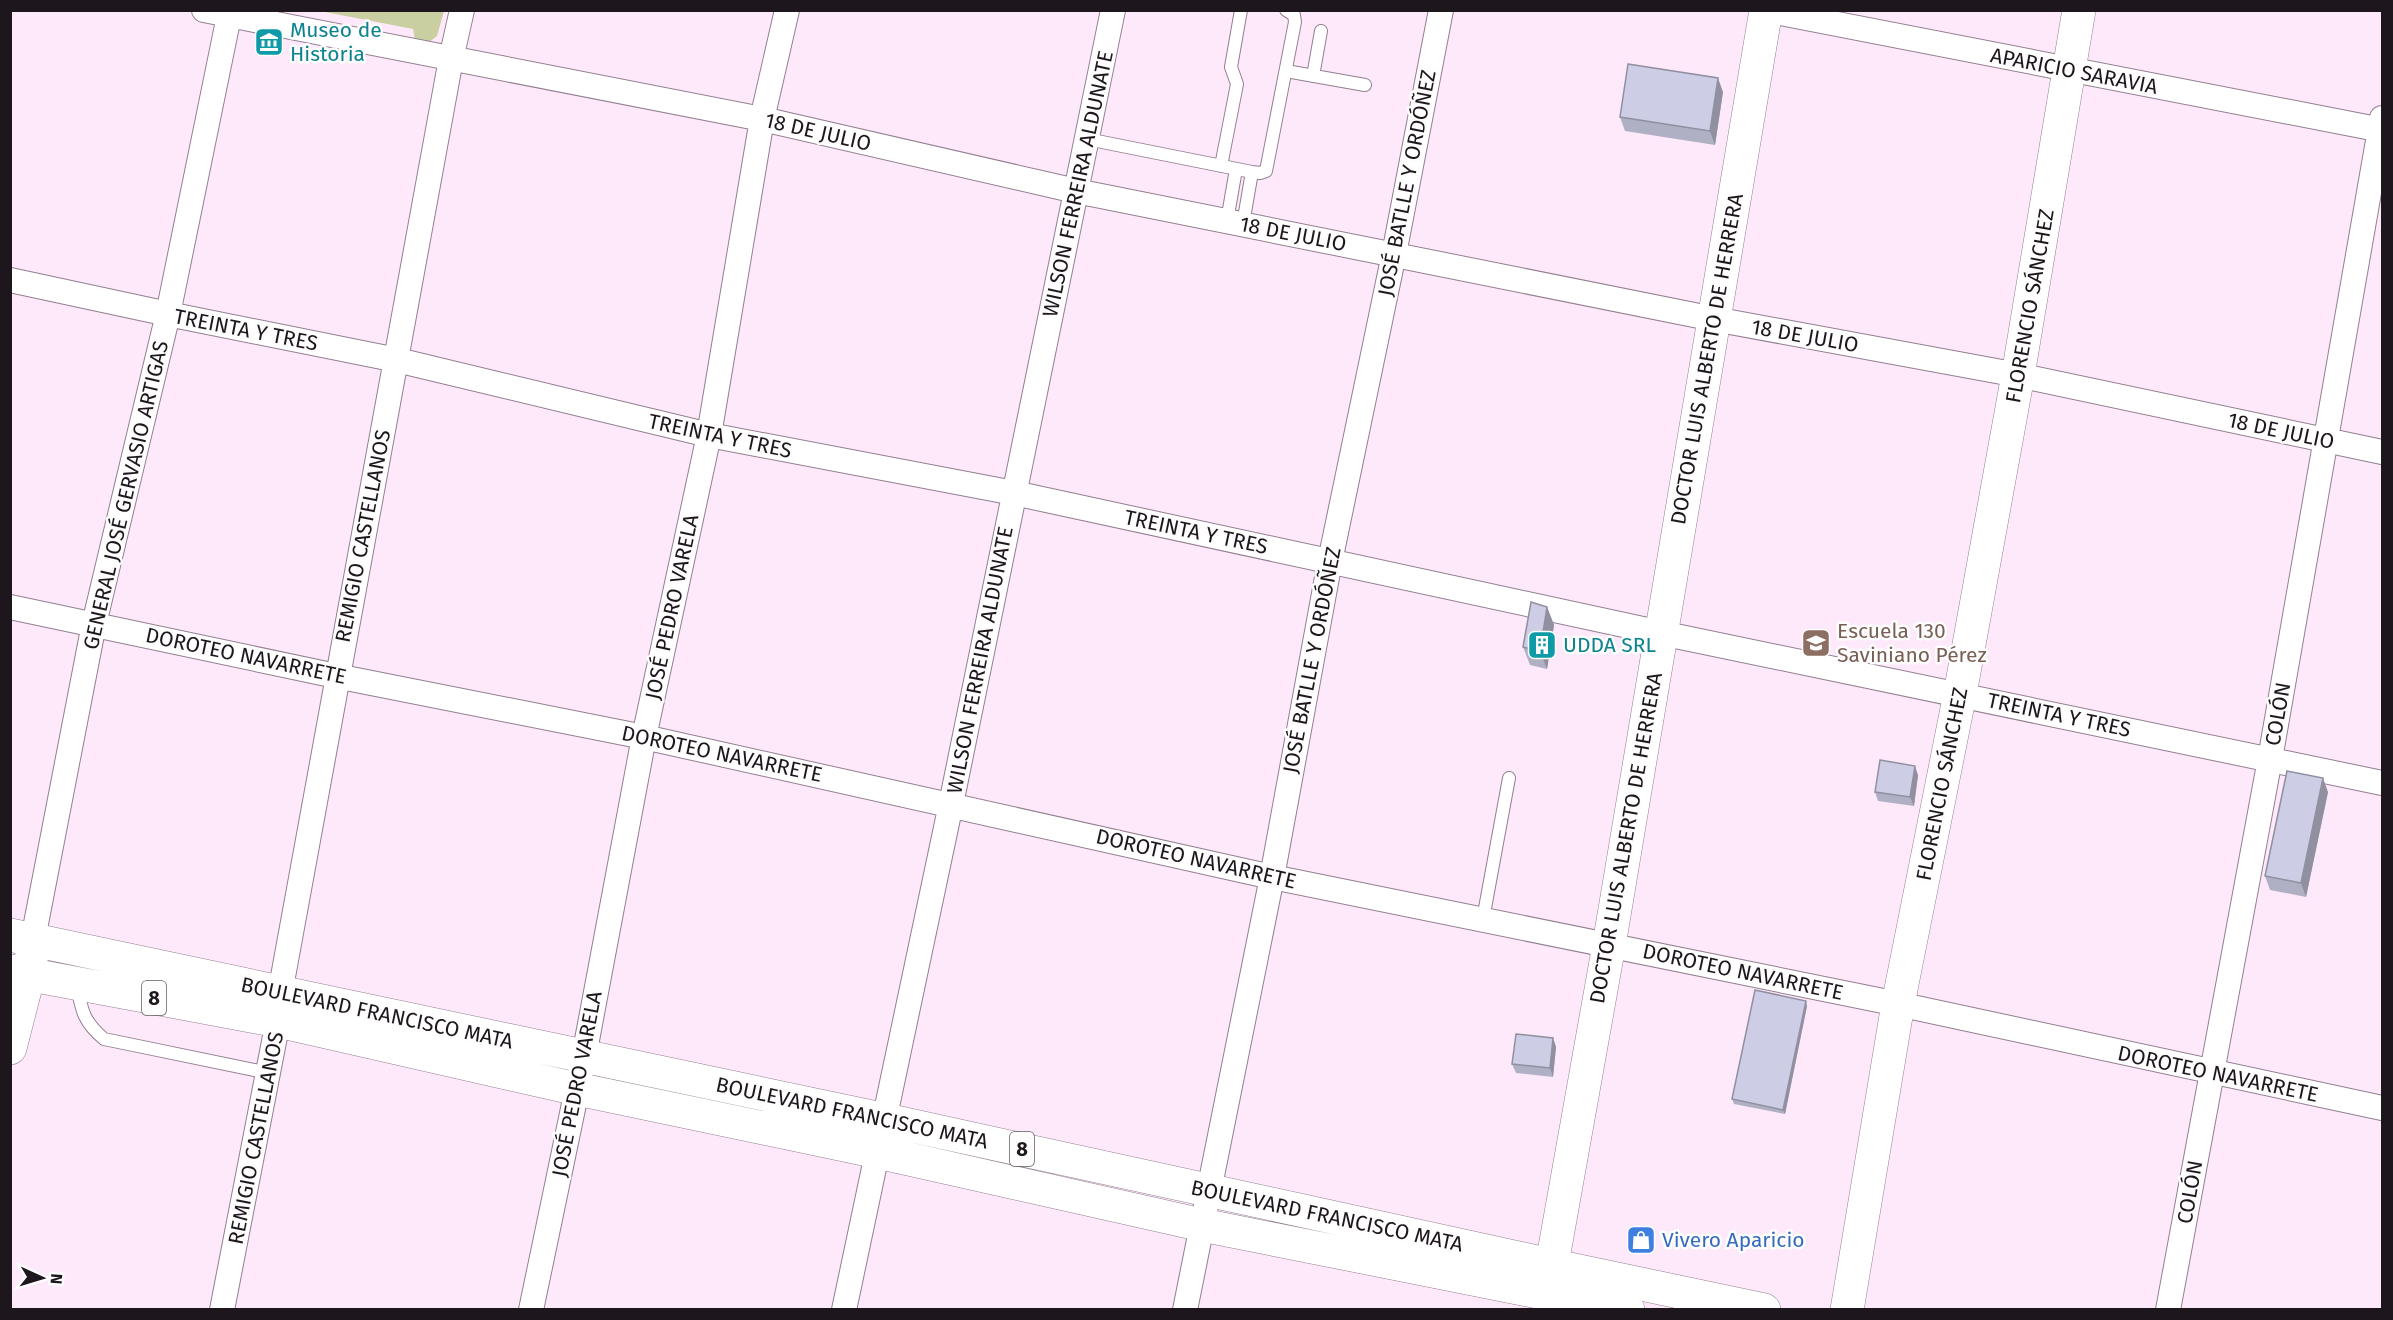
<svg xmlns="http://www.w3.org/2000/svg" width="2393" height="1320" viewBox="0 0 2393 1320" font-family="'Fira Sans',sans-serif">
<rect width="100%" height="100%" fill="#fee9fb"/>
<path fill="#cacfa1" d="M320,11h124l-7,25 -9,7 -13,-3 -2,-11z"/>
<g fill="none" stroke-linecap="round" stroke-linejoin="round">
<g stroke="#927f90" stroke-width="14">
<path id="lane" d="M1286,71l79,14
M1313,76l8,-45
M1087,139l165,33 8,1 6,-2 29,-149 -1,-7 -8,-5
M1221,166l16,-82 -6,-17 10,-57
M1227,221l9,-52
M1243,224l9,-52
M1483,919l26,-141
M77,987c5,25 7,35 27,52l165,34"/>
</g>
<g stroke="#927f90" stroke-width="26">
<path id="street" d="M204,10l558,109 314,72 638,128 304,56 364,77
M1765,10l617,120
M10,280l158,34 229,46 312,75 305,58 647,140 721,150
M10,607l326,69 308,61 628,140 626,127 484,104
M33,939l61,-315 74,-310 61,-298
M222,1310l56,-289 2,-28c55,-312 115,-623 171,-934l11,-49
M531,1310l53,-254 60,-319 65,-302 53,-316 25,-109
M844,1310l107,-506 162,-794
M1185,1310l87,-433 58,-316 64,-307 47,-244
M2168,1310l102,-551 112,-641"/>
</g>
<g stroke="#927f90" stroke-width="34">
<path id="secondary" d="M1547,1292l62,-347 157,-935
M1847,1310l51,-306 62,-310 58,-319 61,-365"/>
</g>
<g stroke="#927f90" stroke-width="34">
<path id="primary" d="M10,935l876,185 665,145 213,45
M10,971l268,50 299,68 301,63 324,73 426,85
M10,1048l19,-74 3,-21"/>
</g>
<use href="#lane" stroke="#fff" stroke-width="12"/>
<use href="#street" stroke="#fff" stroke-width="24"/>
<use href="#secondary" stroke="#fff" stroke-width="33"/>
<use href="#primary" stroke="#fff" stroke-width="33"/>
</g>
<path fill="#b0b0c5" d="M1723,92l-8,53 -90,-14 -5,-14z
M1547,607l7,18 -7,44 -17,-4 -7,-18z
M1918,775l-4,31 -36,-5 -3,-9z
M2328,792l-22,105 -36,-7 -5,-14z
M1807,1006l-22,108 -51,-10 -2,-5z
M1553,1038l3,9 -3,30 -37,-4 -4,-9z"/>
<path fill="#9090a0" d="M1718,78l5,14 -8,53 -5,-14z
M1547,607l7,18 -7,44 -7,-18z
M1915,766l3,9 -4,31 -4,-9z
M2323,778l5,14 -22,105 -5,-14z
M1806,1001l1,5 -22,108 -2,-4z
M1553,1038l3,9 -3,30 -3,-9z"/>
<path fill="#cdcde5" stroke="#9090a0" stroke-width="1.5" d="M1628,64l90,14 -8,53 -90,-14z
M1531,602l16,5 -7,44 -17,-4z
M1880,760l35,6 -5,31 -35,-5z
M2287,771l36,7 -22,105 -36,-7z
M1755,990l51,11 -23,109 -51,-11z
M1516,1034l37,4 -3,30 -38,-4z"/>
<defs>
<g id="museum-square" transform="scale(1.5)"><rect x="-9" y="-9" width="18" height="18" rx="4" fill="#0f9aa8" stroke="#fdfdfd"/><path d="M0-6L6-3V-2H-6V-3ZM-5-1h2V3h-2ZM-1-1h2V3h-2ZM3-1h2V3H3ZM-6 4H6V6H-6Z" fill="#fff"/></g>
<g id="school-square" transform="scale(1.5)"><rect x="-9" y="-9" width="18" height="18" rx="4" fill="#8d6e63" stroke="#fdfdfd"/><path d="M0-5L7-2L0 1L-7-2ZM-4 1L0 2.5L4 1V4Q0 6-4 4Z" fill="#fff"/></g>
<g id="building-square" transform="scale(1.5)"><rect x="-9" y="-9" width="18" height="18" rx="4" fill="#0f9aa8" stroke="#fdfdfd"/><path d="M-4-6H4V6H1V3H-1V6H-4ZM-2.5-4.3h1.7v1.8h-1.7ZM.8-4.3h1.7v1.8H.8ZM-2.5-1h1.7V.8h-1.7ZM.8-1h1.7V.8H.8Z" fill="#fff"/></g>
<g id="shop-square" transform="scale(1.5)"><rect x="-9" y="-9" width="18" height="18" rx="4" fill="#3f7fe0" stroke="#fdfdfd"/><path d="M-5-2.5h2.3a2.7 3.5 0 0 1 5.4 0H5L5.5 6h-11ZM-1.5-2.5h3a1.5 2.3 0 0 0-3 0Z" fill="#fff"/></g>
</defs>
<g fill-rule="evenodd">
<use href="#museum-square" x="269" y="42"/>
<use href="#school-square" x="1816" y="643"/>
<use href="#building-square" x="1542" y="645"/>
<use href="#shop-square" x="1641" y="1240"/>
</g>
<g text-anchor="middle" stroke-width="5" stroke-linejoin="round" paint-order="stroke">
<g fill="#fdfdfd" stroke="#605b60" stroke-width="1.5">
<rect x="142" y="981" width="24" height="34" rx="4.5"/>
<rect x="1010" y="1132" width="24" height="34" rx="4.5"/>
</g>
<g font-size="20" font-weight="bold" fill="#1d161c">
<text x="154" y="1005">8</text>
<text x="1022" y="1156">8</text>
</g>
<g font-size="21" fill="#0d838f" stroke="#fdfdfd" text-anchor="start">
<text x="290" y="37">Museo de<tspan x="290" dy="24">Historia</tspan></text>
<text x="1563" y="652">UDDA SRL</text>
</g>
<g font-size="21" fill="#1d161c" stroke="#fdfdfd">
<text transform="translate(2074 71) rotate(11)" y="7">APARICIO SARAVIA</text>
<text transform="translate(818 132) rotate(13)" y="7">18 DE JULIO</text>
<text transform="translate(1407 183) rotate(-79)" y="7">JOSÉ BATLLE Y ORDÓÑEZ</text>
<text transform="translate(1078 184) rotate(-78)" y="7">WILSON FERREIRA ALDUNATE</text>
<text transform="translate(1293 234) rotate(11)" y="7">18 DE JULIO</text>
<text transform="translate(2030 306) rotate(-80)" y="7">FLORENCIO SÁNCHEZ</text>
<text transform="translate(246 330) rotate(11)" y="7">TREINTA Y TRES</text>
<text transform="translate(1805 336) rotate(10)" y="7">18 DE JULIO</text>
<text transform="translate(1707 359) rotate(-80)" y="7">DOCTOR LUIS ALBERTO DE HERRERA</text>
<text transform="translate(2281 431) rotate(12)" y="7">18 DE JULIO</text>
<text transform="translate(720 436) rotate(12)" y="7">TREINTA Y TRES</text>
<text transform="translate(126 495) rotate(-77)" y="7">GENERAL JOSÉ GERVASIO ARTIGAS</text>
<text transform="translate(1196 532) rotate(12)" y="7">TREINTA Y TRES</text>
<text transform="translate(363 536) rotate(-79)" y="7">REMIGIO CASTELLANOS</text>
<text transform="translate(672 607) rotate(-78)" y="7">JOSÉ PEDRO VARELA</text>
<text transform="translate(246 656) rotate(12)" y="7">DOROTEO NAVARRETE</text>
<text transform="translate(980 660) rotate(-79)" y="7">WILSON FERREIRA ALDUNATE</text>
<text transform="translate(1312 660) rotate(-79)" y="7">JOSÉ BATLLE Y ORDÓÑEZ</text>
<text transform="translate(2278 714) rotate(-80)" y="7">COLÓN</text>
<text transform="translate(2059 715) rotate(12)" y="7">TREINTA Y TRES</text>
<text transform="translate(722 754) rotate(12)" y="7">DOROTEO NAVARRETE</text>
<text transform="translate(1942 784) rotate(-79)" y="7">FLORENCIO SÁNCHEZ</text>
<text transform="translate(1626 838) rotate(-80)" y="7">DOCTOR LUIS ALBERTO DE HERRERA</text>
<text transform="translate(1196 859) rotate(13)" y="7">DOROTEO NAVARRETE</text>
<text transform="translate(1743 972) rotate(12)" y="7">DOROTEO NAVARRETE</text>
<text transform="translate(377 1013) rotate(12)" y="7">BOULEVARD FRANCISCO MATA</text>
<text transform="translate(2218 1074) rotate(12)" y="7">DOROTEO NAVARRETE</text>
<text transform="translate(577 1084) rotate(-79)" y="7">JOSÉ PEDRO VARELA</text>
<text transform="translate(852 1113) rotate(12)" y="7">BOULEVARD FRANCISCO MATA</text>
<text transform="translate(256 1138) rotate(-79)" y="7">REMIGIO CASTELLANOS</text>
<text transform="translate(2190 1192) rotate(-80)" y="7">COLÓN</text>
<text transform="translate(1327 1216) rotate(12)" y="7">BOULEVARD FRANCISCO MATA</text>
</g>
<g font-size="21" fill="#785e54" stroke="#fdfdfd" text-anchor="start">
<text x="1837" y="638">Escuela 130<tspan x="1837" dy="24">Saviniano Pérez</tspan></text>
</g>
<g font-size="21" fill="#366cbe" stroke="#fdfdfd" text-anchor="start">
<text x="1662" y="1247">Vivero Aparicio</text>
</g>
</g>
<rect width="2393" height="1320" fill="none" stroke="#1d161c" stroke-width="24"/>
<g transform="translate(42 1278) rotate(94)" stroke="#fdfdfd" stroke-width="4.5" paint-order="stroke">
<path d="M0-4.5L10 22L0 15L-10 22Z" fill="#1d161c"/>
<text y="-9" font-size="16" font-weight="bold" text-anchor="middle" fill="#1d161c">N</text>
</g>
</svg>
